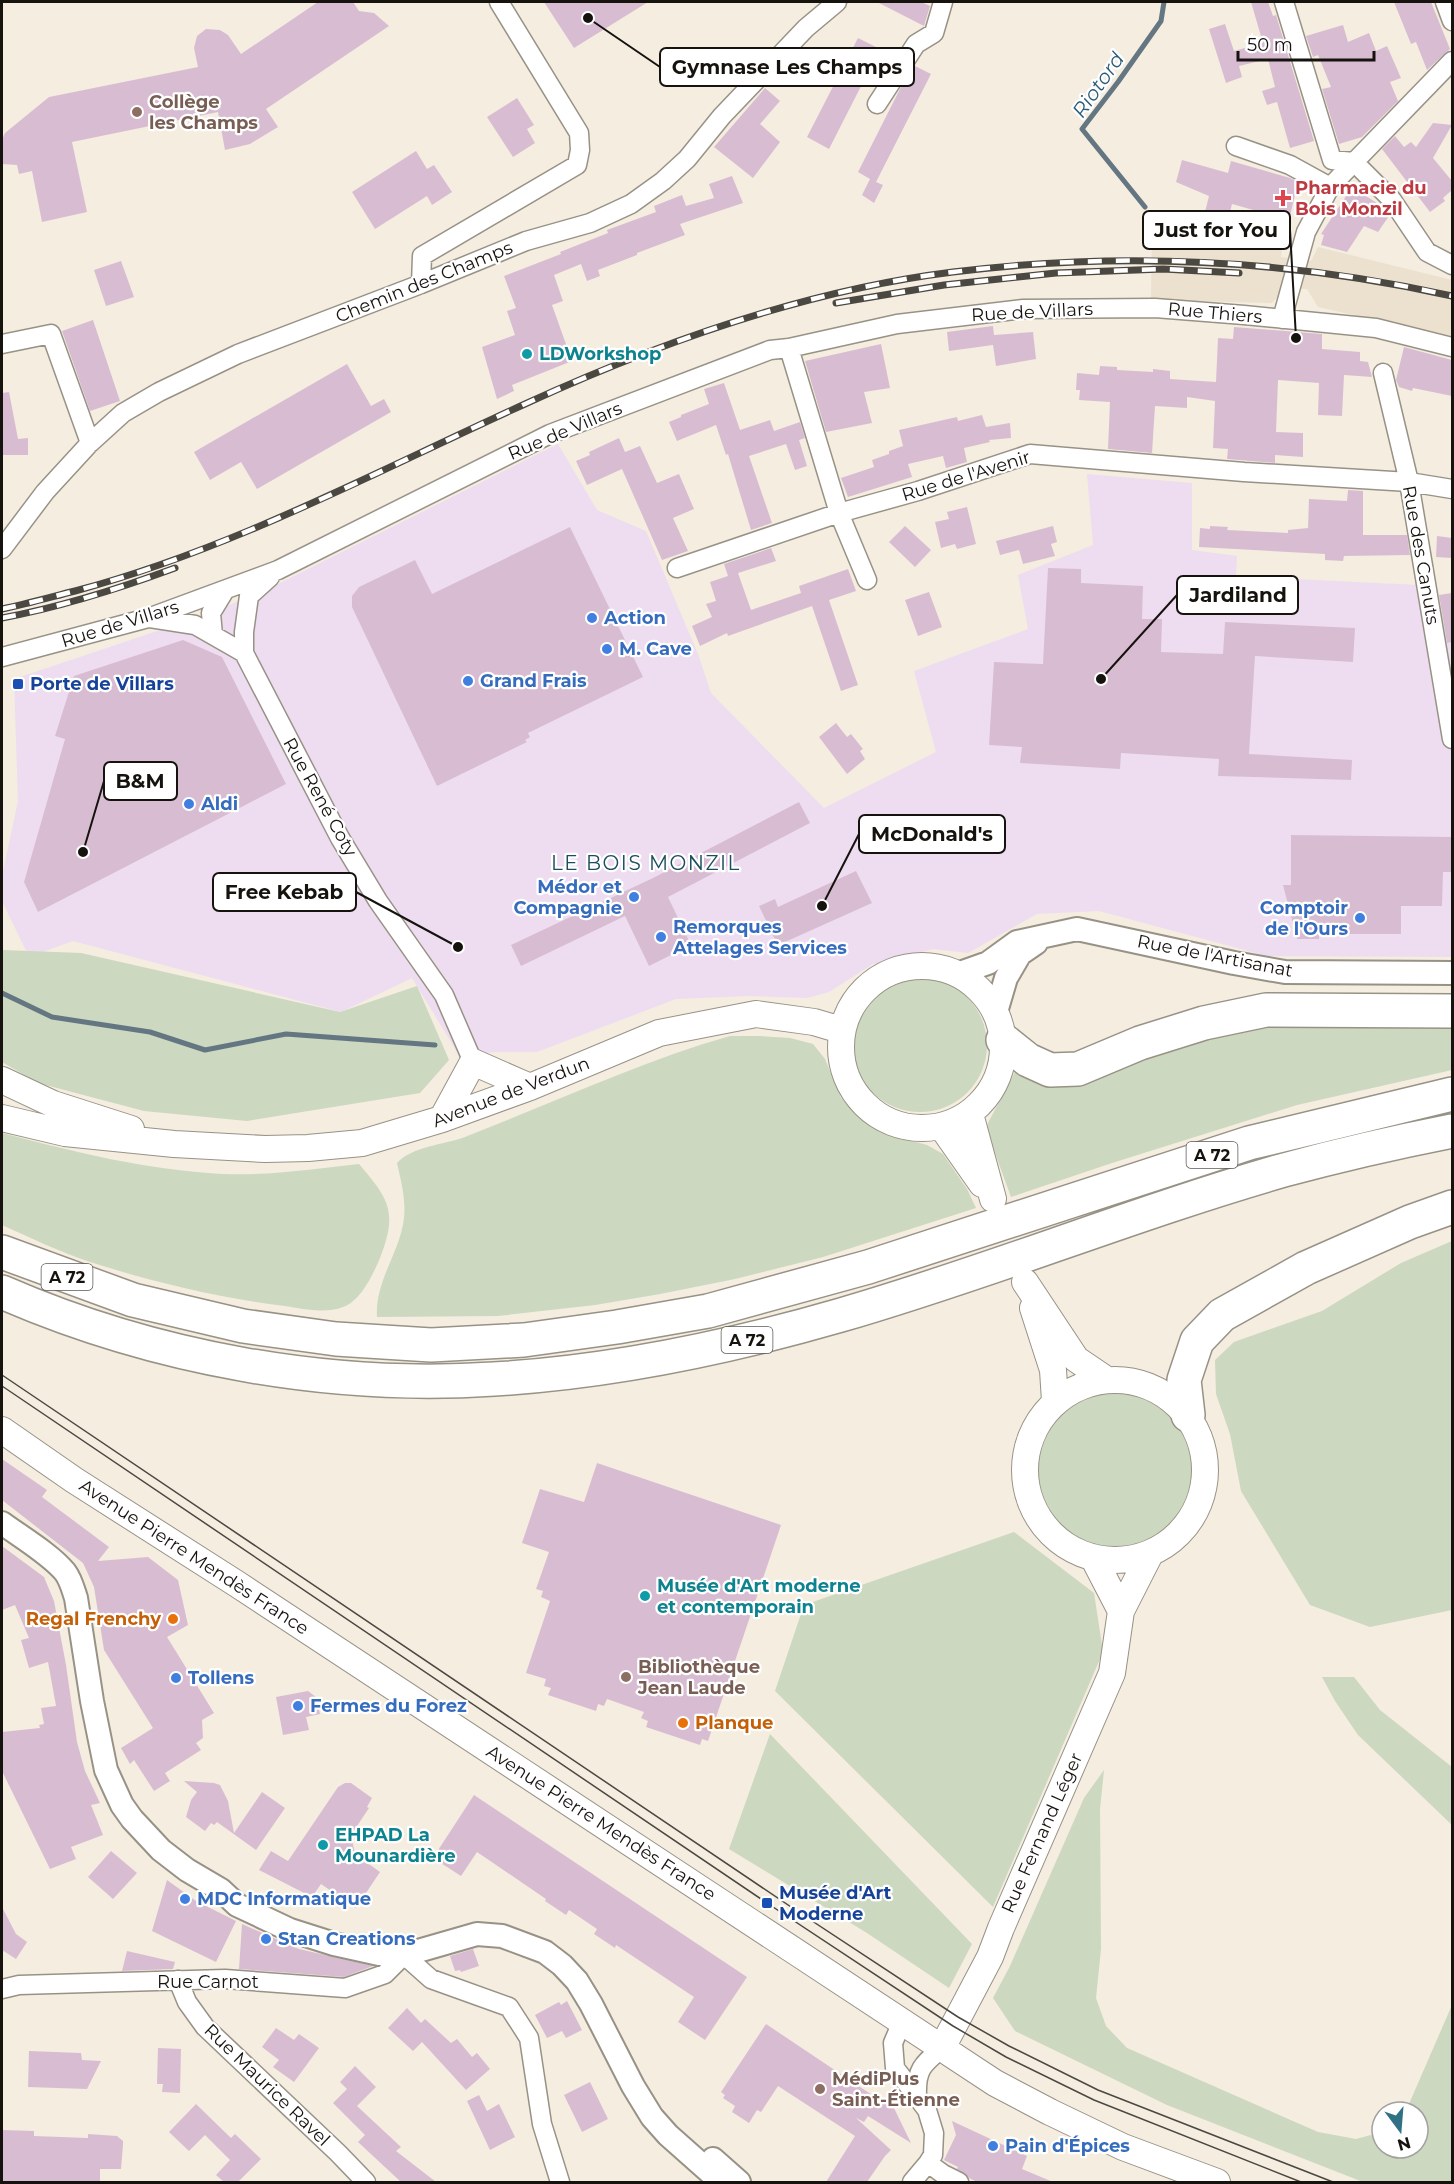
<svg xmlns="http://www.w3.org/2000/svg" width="1454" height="2184" viewBox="0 0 1454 2184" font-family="Montserrat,sans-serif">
<rect width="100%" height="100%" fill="#f4ede0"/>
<path fill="#eeddf0" d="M558,444l39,66 49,21 52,123 13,39 113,115 112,-56 -22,-81 114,-42 -10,-54 75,-30 -6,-71 105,9v67l45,6 -1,20 182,9 8,53 26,-6v325l-185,-1 -168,-45 -62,3 -69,39 -35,-4 -60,15 -44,28 -22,6 -58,-2 -73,3 -139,53h-42l-35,5 -48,-79 -71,34 -268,-71 -44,16 -27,-56v-25l16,-75 -4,-122 197,-66 67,-29z"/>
<path fill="#ece1ce" d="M1152,218l131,22 -2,17 30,4 7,-14 134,33v57l-134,-30 -11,-18 -21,-1 -14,15 -121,-3z"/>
<path fill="#ccd8bf" d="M2,950l79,3 259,59 77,-26 32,74 -29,33 -173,28 -103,-10 -106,-28 -36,-21z
M853 1045a67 67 0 1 1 134 0a67 67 0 1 1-134 0Z
M1452,1016v54l-155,35 -185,58 -101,34 -24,-66 1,-8 31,-59 230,-41z
M730,1036h29l31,2 23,6 12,15 16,39 19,19 19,15 48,13 16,9 24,35 9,19 -153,49 -88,22 -75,15 -65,11 -97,11 -121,1c-2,-37 23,-64 27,-99 2,-19 -3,-37 -7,-55 16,-17 46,-18 68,-26 88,-34 174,-75 265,-101z
M2,1133c72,19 145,37 220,41 46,2 92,-5 137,-10 30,35 39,48 21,94 -7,16 -19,43 -37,49 -19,7 -39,2 -58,-1 -66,-8 -132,-24 -195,-44 -30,-10 -59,-24 -88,-37z
M1452,1241v369l-82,17 -60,-22 -69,-114 -11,-57 -14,-40 -1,-34 19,-18 88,-31 79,-48z
M1032 1471a82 82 0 1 1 164 0a82 82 0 1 1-164 0Z
M1014,1532l80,61 9,59 -110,255 -218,-216 29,-86z
M1322,1677h32l26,33 72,57v58l-94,-90 -23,-34z
M770,1734l202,210 -23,44 -82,-55 -138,-84z
M1104,1770l-4,39 1,140 -5,49 10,28 21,22 191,84 38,7 26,-7v16h36v-36h-16l7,-8 43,-99v177h-89l-196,-77 -152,-74 -22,-33 17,-32 74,-168z"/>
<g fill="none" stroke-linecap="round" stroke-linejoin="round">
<path stroke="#637682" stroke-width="5" d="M1145,207l-63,-78 36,-47 43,-61 3,-19
M2,993l50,24 98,15 55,18 81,-16 149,11"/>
</g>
<path fill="#d8bdd2" d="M318,2h35l6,9 15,2 15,13 -123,83 12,18 -28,17 -25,6 -7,-38 -146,30 15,70 -45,10 -10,-51 -13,3 -2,-9 -15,-1v-24l3,-7 44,-36 149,-30 -4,-19 3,-12 9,-7 14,1 8,5 13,19z
M544,2h104l-74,46z
M877,2h44l9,4 -6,20z
M1251,2h17l5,14 3,-1 38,126 -24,7 -13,-46 -10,3 -5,-14 13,-4 -7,-28 -29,7 3,11 -16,6 -17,-54 16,-5 9,27 29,-8z
M1394,2h37l19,47 -23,21 -11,-28 -5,2z
M1343,25l5,17 21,-9 7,18 11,-5 14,32 -11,4 8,19 -36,36 -23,7 -17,-55 9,-2 -13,-32 -5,2 -7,-21z
M858,38l22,11 -51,100 -22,-12z
M915,66l16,8 -55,108 7,3 -9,18 -12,-8 8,-16 -12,-7 42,-83z
M765,88l15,13 -20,23 20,18 -27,36 -39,-31z
M517,98l17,27 -7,4 8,14 -22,14 -26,-40z
M1433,123l19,2 -19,33 19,23v9l-9,8 2,3 -15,11 -48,-63 13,-13 9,11 7,-5 5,5z
M416,151l11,18 7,-4 18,27 -20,13 -5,-9 -52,33 -23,-37z
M1182,160l46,13 3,-12 59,17 8,4 -9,38 -57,-16 -5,20 -24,-4 6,-24 -33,-14z
M732,176l11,27 -63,21 5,11 -48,18v2l-39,15 2,6 -13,5 -6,-17 -27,11 9,26 -11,4 20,56 -60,24 2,6 -17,8 -15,-52 33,-12 -8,-24 9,-3 -12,-32 57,-22 -1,-2 48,-19 -1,-3 49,-18 -2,-6 28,-11 4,11 28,-8 -5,-14z
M1352,187l31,20 6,9 -11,16 -14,-6 -17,26 -26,-7 3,-10 -3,-1z
M121,261l13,36 -28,9 -12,-36z
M93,320l27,81 -30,10 -28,-80z
M993,326l1,9 39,-3 3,27 -40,7 -3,-21 -44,6 -2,-19z
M1234,327l88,7v15l38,3v9l8,1 4,15 -28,-2 -2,41 -24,-1 1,-32 -41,-3 -2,52 27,1v24l-28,-2v8l-48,-4 1,-10 -15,-1 2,-47 -28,-4v11l-32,-2 -3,47 -44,-4 2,-47 -31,-2 1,-10h-4l1,-17 22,2 1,-9 17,1v3l36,2v-3l17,2v8l46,3 2,-44 15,1z
M881,344l9,44 -26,4 8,31 -46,9 -21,-71z
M1404,347l48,13v36l-39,-8 -1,3 -13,-4 -3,-7z
M347,364l24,42 13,-7 7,13 -134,77 -16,-27 -31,18 -16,-28z
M724,383l16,47 30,-10 4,11 26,-9 5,16 -6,2 8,26 -12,4 -9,-26 -37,12 23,67 -21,7 -23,-76 -2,1 -10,-30 -39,16 -8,-19 12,-5v-2l28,-11 -5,-15z
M9,392l9,47 10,-1v17h-26v-62z
M982,415l4,12 24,-4 1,15 -22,2 1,2 -26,6 3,14 -21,6 -3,-12 -35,8 4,13 -64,20 -7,-19 33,-11 -2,-7 17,-6v-3l14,-5 -4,-16 58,-13 1,4z
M619,438l6,14 15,-6 17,37 22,-9 15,35 -21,9 15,33 -26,9 -40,-91 -35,16 -11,-24 14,-6 -1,-3z
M1348,490l15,1v44h44l3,20 -66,1 -1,5 -18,-1v-6l-126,-7 1,-19 10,1v-3l18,1 -1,3 61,3v-3l20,-2 1,-29 38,2z
M967,507l9,37 -19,5 -2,-5 -14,4 -6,-26 14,-3 -2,-7z
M905,526l26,24 -16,17 -26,-25z
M1053,526l4,16 -6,2 4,12 -32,8 -4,-14 -19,5 -4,-14z
M570,527l73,150 -115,56 2,4 -5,3 2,2 -90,44 -85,-179v-11l7,-9 56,-27 17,34z
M1437,536l15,2v20l-16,-1z
M771,548l5,13 -38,12 13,37 50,-17 -2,-7 49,-17 8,22 -27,9 29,85 -17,6 -29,-85 -84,30 -1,-3 -27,13 -8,-20 20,-9 -6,-13 10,-3 -6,-19 18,-6 -4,-12z
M1048,568l33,1v14l62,3 -1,33h20l-1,33 62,2 2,-32 130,6 -2,34 -98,-6 -6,98 103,6 -1,20 -133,-4 1,-17 -98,-6 -1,16 -100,-6 2,-16 -33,-2 5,-83 49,2z
M929,592l13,35 -24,9 -13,-36z
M1452,593v49l-5,1 -8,-48z
M183,640l39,17 64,127 -248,128 -14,-30 41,-143 -10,-3 19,-60z
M836,723l11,14 4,-3 12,15 -3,2 5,8 -18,15 -28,-37z
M799,802l11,21 -142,74 23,48 -42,21 -24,-50 -104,50 -10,-21 142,-67z
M1291,835l161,2v35h-9l-1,34h-41v28h-82v5h-22l-14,-54h8z
M856,871l16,32 -87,39h-9l-17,-36 16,-7 3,8z
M2,1459l45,31 -5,7 67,50 -11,14 50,-4 30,23 10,45 -21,12 47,76 -12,7 1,18 -7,5 5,7 -36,23 5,8 -16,10 -20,-31 -4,4 -9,-16 32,-20 -49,-78 -10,-63 -11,-24 -81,-63z
M597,1463l184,62 -73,216 -6,-2 -2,6 -54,-18 2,-6 -7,-3 3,-6 -37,-13 -3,7 -6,-2 -2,7 -48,-16 3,-7 -7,-2 2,-7 -20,-6 24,-72 -9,-4 2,-6 -7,-2 13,-37 -27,-9 18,-54 44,13z
M2,1546l42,31 10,24 12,64 11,77 8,29 15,32 -9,2 12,30 -32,12 5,12 -26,10 -48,-98v-39l38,-4 -1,-3 5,-1 -3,-16 15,-2 -8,-44 -19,6 -8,-28 8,-2 -14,-33 -13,5z
M308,1691l8,6 4,17 -14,3 3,13 -26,5 -7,-38z
M184,1781l30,2 6,2 8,16 6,32 28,-41 23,16 -29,42 -39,-28 -3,3 -3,-2 -6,8 -19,-14 5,-17 6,-8z
M345,1783h6l21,15 -5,9 2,1 -18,27 4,19 25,18 -24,36 -35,-24 -9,13 -53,-27 12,-19 17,10 50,-74z
M474,1795l273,182 -42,63 -27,-18 16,-25 -78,-52 -1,3 -21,-14 3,-5 -28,-19 -3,5 -21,-14 1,-2 -69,-47 -16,24 -28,-18z
M111,1851l26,22 -24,26 -25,-22z
M167,1880l29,21 40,20 -20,41 -64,-31z
M2,1907l14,27 11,8 -11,17 -14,-9z
M242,1924l57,25 74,17 -29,11 -105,-8z
M473,1949l6,17 -18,6 -1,-2 -5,1 -5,-15z
M127,1951l48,11 -2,7 -51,2z
M567,2001l15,29 -16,8 -4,-7 -15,7 -12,-23 24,-13 2,3z
M407,2008l14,15 4,-4 26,24 6,-4 15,18 5,-4 13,16 -24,21 -44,-48 -9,9 -25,-23z
M766,2024l115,77 1,-2 11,7 18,37 -43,-27 -4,6 -8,-4 35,32 -6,6 -18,26h-41l29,-46 -77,-50 -17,26 -4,-2 -8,13 -17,-11 3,-6 -12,-8 2,-3 -4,-3z
M276,2028l18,12 5,-6 20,14 -25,34 -21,-15 6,-7 -17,-13z
M158,2048l23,1 -1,44 -18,-1 1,-8h-6z
M29,2051l52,2 1,7 19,1 -14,28 -59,-2z
M355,2066l21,21 -19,19 44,41 -5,4 40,31h-35l-43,-40 7,-7 -32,-32 14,-14 -7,-7z
M590,2082l18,37 -26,13 -18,-37z
M479,2095l8,16 12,-7 16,33 -25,13 -23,-49z
M196,2104l35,34 4,-4 26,25 -23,23h-14l-8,-7 14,-15 -25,-25 -16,16 -20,-19z
M952,2121l75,35 -5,13 31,13h-76l-8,-4 -12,-9 1,-2 -14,-7 12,-25z
M2,2130l32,1v5l54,2v-4l29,2 6,5v4l-2,24h-21v13h-98z"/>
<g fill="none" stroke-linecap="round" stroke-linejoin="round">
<g stroke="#989286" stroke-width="21">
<path id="minor" d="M1284,2l48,158 22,2
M1445,2l7,19
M877,104l39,-60 18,-11 9,-31
M1236,146l54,19 40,22 122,-126
M1354,162l38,38 35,52 25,13
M421,284l1,-28 155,-91 3,-15 -1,-17 -80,-131
M1282,319l24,-87 24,-45
M2,344l49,-10 39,109
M789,348l50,165 28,67
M1383,373l26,109 43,257
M2,549l43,-57 45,-49 33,-30 36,-21 79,-38 183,-70 105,-43 64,-18 41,-19 32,-23 24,-22 35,-43 84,-88 31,-26
M677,568l162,-55 79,-22 112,-37 214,18 165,10 43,7
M270,577l-21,19 -5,36v21l96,185 38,63 66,94 29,67
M150,618l45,7 49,28
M213,635l-2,-22 14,-23
M2,657l146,-39 130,-48 272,-136 220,-84 19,-2 108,-24 126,-15 132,-1 89,7 132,13 76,19
M178,1980l9,22 18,25 133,126 28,29
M2,1989l17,-4 206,-6 120,9 40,-14 19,-19 27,24 78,28 20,31 13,86 18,58
M902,2022l-9,21 2,25 32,42 7,23 -1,22 -5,8 -16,19
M917,2095c-1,-26 6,-31 25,-47
M928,2163l15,11 16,8"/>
</g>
<g stroke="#989286" stroke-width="26">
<path id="tertiary" d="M957,974l31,-11 29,-21 60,-13 157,34 51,9 167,1
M996,1012l10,-34 14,-24 16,-11
M2,1523c19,14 48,31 63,49 6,8 8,17 11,26l16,103 14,69 16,35 10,14 29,31 26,20 34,20 16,15 53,25 44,14 45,10 25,1 73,-21 25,2 43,16 17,13 15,16 14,23 42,82 19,31 16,18 53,47
M713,2159l26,23"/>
</g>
<g stroke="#989286" stroke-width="28">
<path id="secondary" d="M841 1047a81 81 0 1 1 162 0a81 81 0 1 1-162 0Z
M2,1080l51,24 78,25
M970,1114l23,85
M2,1118l63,15 109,11 91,5 43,-1 54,-5 80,-24 88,-32 129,-54 97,-19 58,8 27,8
M442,1119l31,-57 57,25
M942,1127l40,57
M1025,1282l51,77 28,19
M1033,1308l20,62 2,31
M1025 1470a90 90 0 1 1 180 0a90 90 0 1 1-180 0Z
M2,1430l72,50 163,104 758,499 55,29 73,35 94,35
M1094,1559l27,52
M942,2048l48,-91 11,-29 111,-255 9,-62 28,-55"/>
</g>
<g stroke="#989286" stroke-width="36">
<path id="motorway" d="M1003,1040l25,20 22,10 28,-1 62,-26 64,-20 62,-13 186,1
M2,1252l131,48 110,26 93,13 95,6 93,-5 93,-13 91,-16 160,-44 381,-124 203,-49
M2,1292c151,66 327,98 492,87 118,-7 233,-31 347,-64 149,-43 293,-102 443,-145 55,-15 112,-28 168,-39
M1188,1415l-4,-35 13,-39 25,-26 84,-47 104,-46 42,-15"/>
</g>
<use href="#minor" stroke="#fff" stroke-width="18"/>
<use href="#tertiary" stroke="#fff" stroke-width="22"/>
<use href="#secondary" stroke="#fff" stroke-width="26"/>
<use href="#motorway" stroke="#fff" stroke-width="33"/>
<path stroke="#4b4741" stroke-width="1.5" d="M2,1375l798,538 158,104 51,29 89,44 235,92
M2,1386l765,517 186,123 53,31 88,43 207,82"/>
<g stroke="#4b4741" stroke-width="7">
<path id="rail" d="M836,303l108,-18 112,-12 107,-4 76,4
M2,609c25,-5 49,-12 73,-18 158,-42 302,-120 450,-187 133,-61 282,-114 428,-132 170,-21 333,-13 499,24
M2,618c59,-11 116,-29 173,-50"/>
</g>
<use href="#rail" stroke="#fff" stroke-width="4.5" stroke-dasharray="14" stroke-linecap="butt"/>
</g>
<g fill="#8d6e63" stroke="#fff" stroke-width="2">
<circle cx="137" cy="112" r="6"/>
<circle cx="626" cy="1677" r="6"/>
<circle cx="820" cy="2089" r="6"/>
</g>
<path fill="#e0444e" stroke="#fff" stroke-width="2" d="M1280 189h6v6h6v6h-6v6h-6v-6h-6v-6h6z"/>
<g fill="#0f9aa8" stroke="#fff" stroke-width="2">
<circle cx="527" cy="354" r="6"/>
<circle cx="645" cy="1596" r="6"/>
<circle cx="323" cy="1845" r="6"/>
</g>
<g fill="#3f7fe0" stroke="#fff" stroke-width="2">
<circle cx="592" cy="618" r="6"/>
<circle cx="607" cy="649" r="6"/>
<circle cx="468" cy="681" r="6"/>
<circle cx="189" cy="804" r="6"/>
<circle cx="634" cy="897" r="6"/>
<circle cx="1360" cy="918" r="6"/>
<circle cx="661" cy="937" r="6"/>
<circle cx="176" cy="1678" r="6"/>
<circle cx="298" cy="1706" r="6"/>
<circle cx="185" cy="1899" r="6"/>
<circle cx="266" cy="1939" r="6"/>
<circle cx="993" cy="2146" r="6"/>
</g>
<g fill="#1a4fb4" stroke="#fff" stroke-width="2">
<rect x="12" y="678" width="12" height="12" rx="3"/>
<rect x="761" y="1897" width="12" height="12" rx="3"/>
</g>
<g fill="#e8710a" stroke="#fff" stroke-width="2">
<circle cx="173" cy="1619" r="6"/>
<circle cx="683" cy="1723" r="6"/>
</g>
<g text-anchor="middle" stroke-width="4.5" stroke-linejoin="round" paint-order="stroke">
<g fill="#fff" stroke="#5c5a57" stroke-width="1.5">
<rect x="1186.5" y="1142" width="51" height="26" rx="4.5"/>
<rect x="41.5" y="1264" width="51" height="26" rx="4.5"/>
<rect x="721.5" y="1327" width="51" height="26" rx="4.5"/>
</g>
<g font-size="16" font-weight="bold" fill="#16130f">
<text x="1212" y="1161">A 72</text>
<text x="67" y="1283">A 72</text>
<text x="747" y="1346">A 72</text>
</g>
<g font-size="18" font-weight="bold" fill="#785e54" stroke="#fff" text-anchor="start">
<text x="149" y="108">Collège<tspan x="149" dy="21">les Champs</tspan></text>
<text x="638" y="1673">Bibliothèque<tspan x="638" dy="21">Jean Laude</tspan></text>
<text x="832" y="2085">MédiPlus<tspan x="832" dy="21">Saint-Étienne</tspan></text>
</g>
<g font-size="18" font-weight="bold" fill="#be3a42" stroke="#fff" text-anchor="start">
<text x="1295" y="194">Pharmacie du<tspan x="1295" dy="21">Bois Monzil</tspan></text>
</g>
<g font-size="18" fill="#16130f" stroke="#fff">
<text transform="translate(424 282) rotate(-22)" y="6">Chemin des Champs</text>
<text transform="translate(1032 312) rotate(-3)" y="6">Rue de Villars</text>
<text transform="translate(1215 313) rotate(5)" y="6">Rue Thiers</text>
<text transform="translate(565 431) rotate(-23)" y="6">Rue de Villars</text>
<text transform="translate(966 476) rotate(-17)" y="6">Rue de l'Avenir</text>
<text transform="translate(1421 555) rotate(80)" y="6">Rue des Canuts</text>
<text transform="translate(120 624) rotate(-17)" y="6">Rue de Villars</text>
<text transform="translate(320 797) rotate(61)" y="6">Rue René Coty</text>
<text transform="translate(1215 956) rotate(11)" y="6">Rue de l'Artisanat</text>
<text transform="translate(511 1092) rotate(-21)" y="6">Avenue de Verdun</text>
<text transform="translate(194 1557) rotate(33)" y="6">Avenue Pierre Mendès France</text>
<text transform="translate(601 1823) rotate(33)" y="6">Avenue Pierre Mendès France</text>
<text transform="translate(1042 1833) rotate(-66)" y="6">Rue Fernand Léger</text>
<text x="208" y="1988">Rue Carnot</text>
<text transform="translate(267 2085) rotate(44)" y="6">Rue Maurice Ravel</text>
</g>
<g font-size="18" font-weight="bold" fill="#0d838f" stroke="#fff" text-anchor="start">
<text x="539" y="360">LDWorkshop</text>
<text x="657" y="1592">Musée d'Art moderne<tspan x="657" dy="21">et contemporain</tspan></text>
<text x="335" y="1841">EHPAD La<tspan x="335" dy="21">Mounardière</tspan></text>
</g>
<g font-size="18" font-weight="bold" fill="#366cbe" stroke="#fff" text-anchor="start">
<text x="604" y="624">Action</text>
<text x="619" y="655">M. Cave</text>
<text x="480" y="687">Grand Frais</text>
<text x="201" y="810">Aldi</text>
<text x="622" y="893" text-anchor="end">Médor et<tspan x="622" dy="21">Compagnie</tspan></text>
<text x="1348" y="914" text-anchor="end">Comptoir<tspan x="1348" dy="21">de l'Ours</tspan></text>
<text x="673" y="933">Remorques<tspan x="673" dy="21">Attelages Services</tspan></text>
<text x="188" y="1684">Tollens</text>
<text x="310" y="1712">Fermes du Forez</text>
<text x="197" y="1905">MDC Informatique</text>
<text x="278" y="1945">Stan Creations</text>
<text x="1005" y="2152">Pain d'Épices</text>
</g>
<g font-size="18" font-weight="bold" fill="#164399" stroke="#fff" text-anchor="start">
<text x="30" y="690">Porte de Villars</text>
<text x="779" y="1899">Musée d'Art<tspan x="779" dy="21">Moderne</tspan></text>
</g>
<g font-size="18" font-weight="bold" fill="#c56008" stroke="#fff" text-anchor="end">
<text x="161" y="1625">Regal Frenchy</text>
<text x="695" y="1729" text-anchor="start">Planque</text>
</g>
<g font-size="20" font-style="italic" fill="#295c79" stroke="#fff">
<text transform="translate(1098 85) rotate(-55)" y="7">Riotord</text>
</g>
<g font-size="20" letter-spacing="1.5" fill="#1a4d5e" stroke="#fff">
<text x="646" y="870">LE BOIS MONZIL</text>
</g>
</g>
<path fill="none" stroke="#16130f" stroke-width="2" d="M588 18L660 67M1296 338L1290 230M1101 679L1177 595M83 852L104 781M822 906L859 834M458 947L356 892"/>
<g fill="#16130f" stroke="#fff" stroke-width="2">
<circle cx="588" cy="18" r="6"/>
<circle cx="1296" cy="338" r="6"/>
<circle cx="1101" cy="679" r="6"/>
<circle cx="83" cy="852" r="6"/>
<circle cx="822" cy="906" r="6"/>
<circle cx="458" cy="947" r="6"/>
</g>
<g fill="#fff" stroke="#16130f" stroke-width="2">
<rect x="660" y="48" width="254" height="38" rx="6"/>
<rect x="1143" y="211" width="147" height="38" rx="6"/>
<rect x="1177" y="576" width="121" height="38" rx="6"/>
<rect x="104" y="762" width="73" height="38" rx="6"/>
<rect x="859" y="815" width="146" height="38" rx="6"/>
<rect x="213" y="873" width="143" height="38" rx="6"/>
</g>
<g font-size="20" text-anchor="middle" font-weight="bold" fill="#16130f">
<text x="787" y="74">Gymnase Les Champs</text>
<text x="1216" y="237">Just for You</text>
<text x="1238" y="602">Jardiland</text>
<text x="140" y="788">B&amp;M</text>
<text x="932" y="841">McDonald's</text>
<text x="284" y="899">Free Kebab</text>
</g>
<rect width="1454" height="2184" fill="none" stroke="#16130f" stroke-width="6"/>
<g transform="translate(1400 2130) rotate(164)"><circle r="28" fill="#ffffff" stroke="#a2a19f" stroke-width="1.5"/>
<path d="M0-4.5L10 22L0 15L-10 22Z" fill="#317185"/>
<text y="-9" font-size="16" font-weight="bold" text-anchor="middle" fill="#16130f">N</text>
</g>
<path d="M1238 51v9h136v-9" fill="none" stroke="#16130f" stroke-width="3"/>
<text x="1247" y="51" font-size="18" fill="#16130f" stroke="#ffffff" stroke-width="4.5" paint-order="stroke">50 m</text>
</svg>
